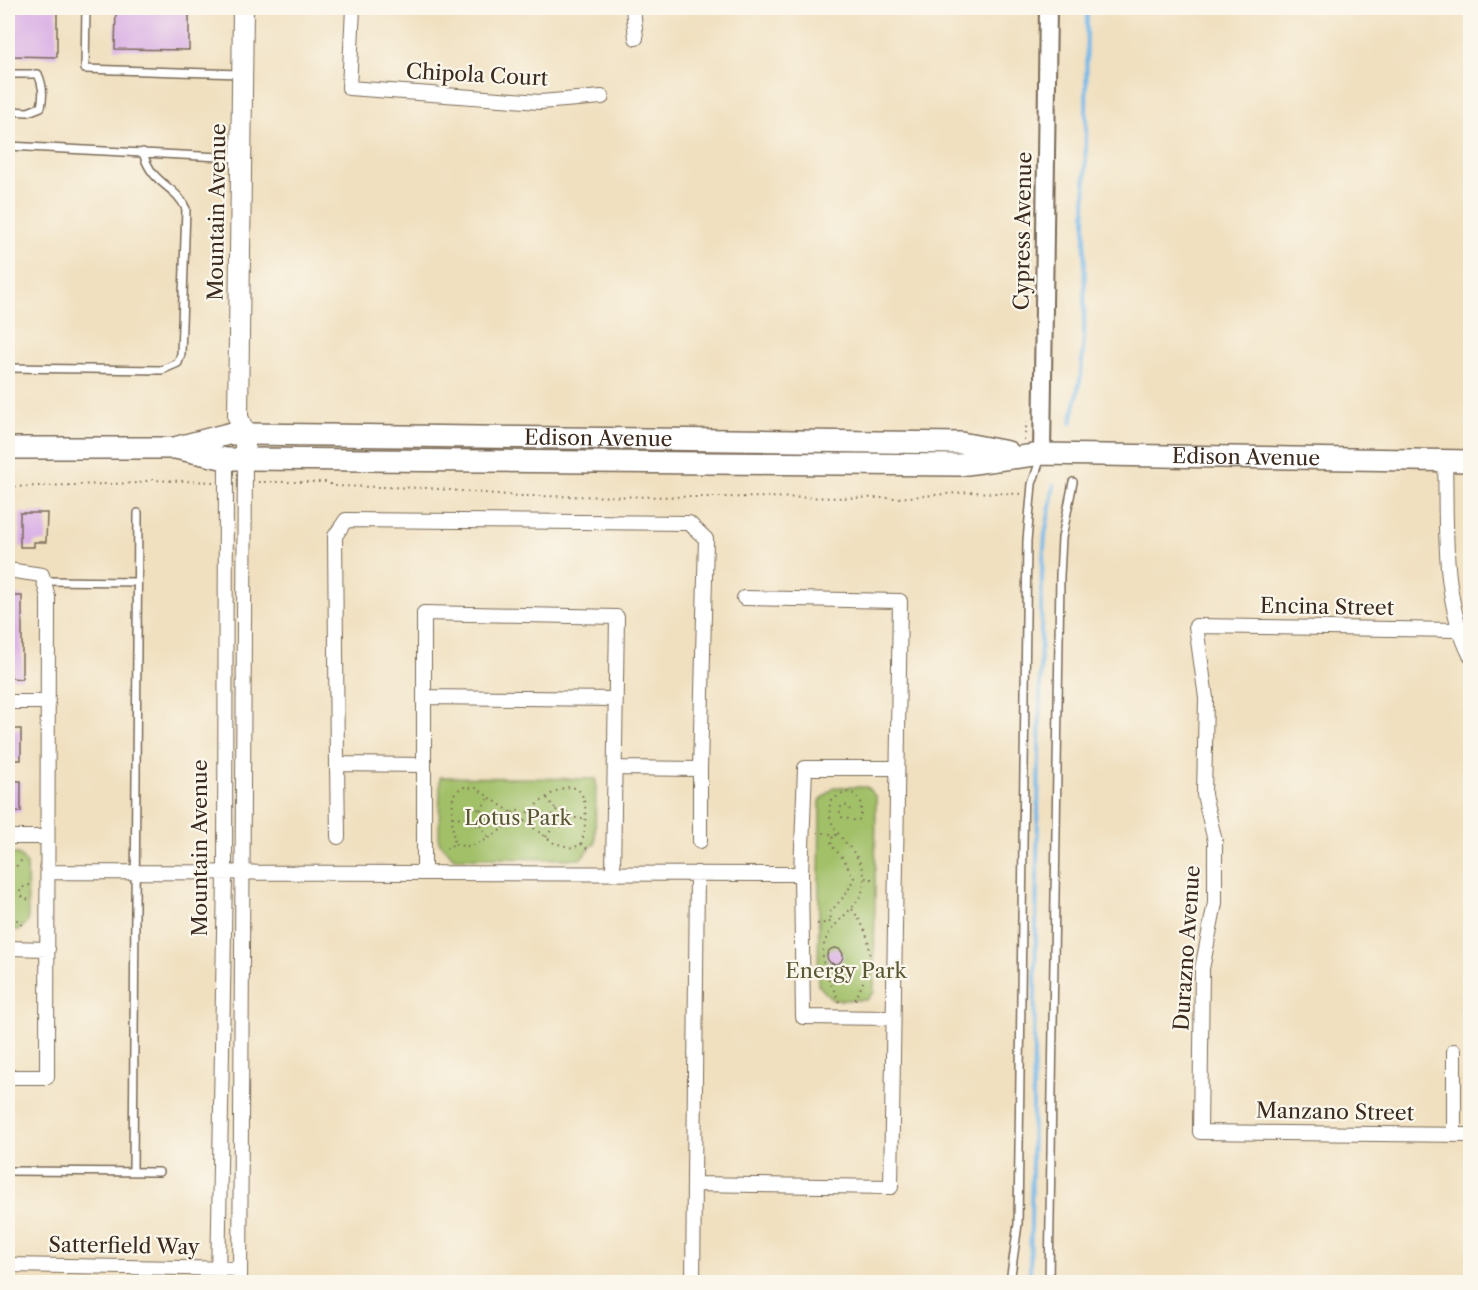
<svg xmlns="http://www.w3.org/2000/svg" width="1478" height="1290" viewBox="0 0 1478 1290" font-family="'Libre Caslon Text',serif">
<rect width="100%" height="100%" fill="#fbf7ec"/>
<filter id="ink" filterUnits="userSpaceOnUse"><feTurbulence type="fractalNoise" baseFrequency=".0167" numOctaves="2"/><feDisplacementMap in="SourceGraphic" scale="12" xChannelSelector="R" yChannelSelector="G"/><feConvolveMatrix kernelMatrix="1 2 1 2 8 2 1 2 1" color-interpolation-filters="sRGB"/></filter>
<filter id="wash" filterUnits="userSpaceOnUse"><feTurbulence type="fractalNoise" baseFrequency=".008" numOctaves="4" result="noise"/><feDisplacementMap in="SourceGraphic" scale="24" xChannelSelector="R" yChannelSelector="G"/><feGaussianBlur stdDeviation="1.35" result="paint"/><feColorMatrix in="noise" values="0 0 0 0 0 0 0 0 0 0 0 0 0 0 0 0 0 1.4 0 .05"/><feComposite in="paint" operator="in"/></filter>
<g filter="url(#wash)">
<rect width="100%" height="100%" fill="#f0e0c0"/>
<path fill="#a1c068" stroke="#6e7543" stroke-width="1.5" d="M440,777l156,2 -1,64 -15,16 -126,-1 -15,-16z
M834,787h33l9,10 -2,195 -8,8h-33l-15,-15 2,-184z
M8,854h10l9,10 1,58 -9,8h-11z"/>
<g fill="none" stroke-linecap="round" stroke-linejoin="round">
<path stroke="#74b7e9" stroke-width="4" d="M1071,423l10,-48 3,-39 3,-328
M1030,1282l12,-709 3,-38 9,-50"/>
</g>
<g id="blocks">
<path fill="#d9afe5" d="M8,8h49v49l-49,-1z
M116,8h73v42l-74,-1z
M20,513h27l-1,29h-12v5h-14z
M8,596h14v83l-11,-1v-3h-3z
M8,729h13v31h-13z
M8,781h13v31h-13z
M827 956a8 8 0 1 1 16 0a8 8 0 1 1-16 0Z"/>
</g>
</g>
<g filter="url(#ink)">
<use href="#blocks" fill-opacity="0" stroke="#7a6a57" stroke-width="1.5"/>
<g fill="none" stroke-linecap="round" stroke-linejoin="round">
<g stroke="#7a6a57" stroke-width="10">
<path id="service" d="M86,8l-1,61 155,5
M8,74h30c5,11 6,20 3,33l-13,5 -20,-1
M8,146l231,12
M8,368l154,2 16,-7 3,-9 5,-145c-10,-24 -35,-24 -43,-57
M44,581l93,1
M8,1171l151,1
M133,1172l5,-659
M1010,1282l8,-58 9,-683 5,-57 9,-27
M1049,1282l11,-706 2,-38 11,-56"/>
</g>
<g stroke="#7a6a57" stroke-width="16">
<path id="minor" d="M353,8l-4,80 191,14 62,-5
M633,8l3,30
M1445,461c2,65 -4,135 25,194
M8,570l34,5 6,22 -1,480h-39
M1470,627l-12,3 -262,-4 10,72 -2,97 11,46v62l-13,66 -2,163 270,3
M424,697l191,2
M8,702h39
M337,764l1,73
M424,765l-87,-1 -2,-228 11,-16 343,3 17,16 -6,230 -85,-1
M700,769v72
M8,837h39
M48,872l753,2
M424,872v-259l193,4 -4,256
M8,948l40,1
M893,1018l-90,-1 -2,-143 4,-106h92
M1454,1135v-84
M694,1184l197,3 9,-586 -156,-3
M8,1265l232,4
M218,1282l7,-408 1,-415
M240,1282l5,-823
M693,1282l4,-409"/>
</g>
<g stroke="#7a6a57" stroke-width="20">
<path id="tertiary" d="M1042,454l6,-446"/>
</g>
<g stroke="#7a6a57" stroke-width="22">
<path id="secondary" d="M243,8l-5,409 7,17v25"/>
</g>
<g stroke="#7a6a57" stroke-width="24">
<g id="primary">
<path id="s1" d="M178,447l50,-13h17l716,9 47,9"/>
<path id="s2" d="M8,448h167l51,11h19l714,6 83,-11 428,7"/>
</g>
</g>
<path stroke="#7a6a57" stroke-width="2" stroke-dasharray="1.5 4.5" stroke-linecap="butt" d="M1024,440l3,-18
M258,482h67l10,4 92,2 92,8 378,2 73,-6 52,2
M8,487l131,-4 11,-3 64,2
M547,798l9,12
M480,810l9,-12
M452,817l14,1 3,-7 8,-2 5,2 2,8 -2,5 -10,2 -6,-8
M570,818l-6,8 -6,1 -6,-8 2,-8 6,-2 7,3 3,6h15
M480,825l8,12
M546,837l9,-12
M455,844c21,8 39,-10 57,-22
M581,844l8,6
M446,849l8,-5 -2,-24 1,-25 9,-8 14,1 36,25 2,11 10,-3 30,22 19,5 8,-4c5,-14 12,-64 -17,-56 -14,4 -28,18 -40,27l-7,-5 -5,3
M8,875l16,-17
M8,877l4,14 -4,17
M865,878l12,2
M30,885l-9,3 -1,4 3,6 7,2
M852,909c26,35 20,57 2,93
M8,911l16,16
M817,924l14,-2 -1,-10 17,-19 7,-15 -11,-20 -12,-13 1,-7 5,-3 -19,-3
M839,1002c-5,-15 -15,-26 -16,-43 -4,-39 45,-47 41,-83 -4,-32 -42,-41 -33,-76l15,-8 8,2 7,8v16l-4,3 -16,-4 -2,-8 4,-4 5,1 2,4"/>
<use href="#service" stroke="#fff" stroke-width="7"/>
<use href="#minor" stroke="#fff" stroke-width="14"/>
<use href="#tertiary" stroke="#fff" stroke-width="16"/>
<use href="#secondary" stroke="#fff" stroke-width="20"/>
<use href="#primary" stroke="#fff" stroke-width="21"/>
</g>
</g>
<g text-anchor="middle" stroke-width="4.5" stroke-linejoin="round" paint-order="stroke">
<g font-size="21" fill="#3b2a1e" stroke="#fbf7ec">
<text transform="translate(477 75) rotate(3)" y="7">Chipola Court</text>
<text transform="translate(217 212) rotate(-89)" y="7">Mountain Avenue</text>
<text transform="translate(1023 231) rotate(-89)" y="7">Cypress Avenue</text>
<text dy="7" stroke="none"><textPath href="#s1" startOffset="422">Edison Avenue</textPath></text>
<text dy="7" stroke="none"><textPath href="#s2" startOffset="1240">Edison Avenue</textPath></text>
<text transform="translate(1327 607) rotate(1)" y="7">Encina Street</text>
<text transform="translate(200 848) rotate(-90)" y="7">Mountain Avenue</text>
<text transform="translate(1187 948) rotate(-86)" y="7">Durazno Avenue</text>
<text transform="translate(1335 1112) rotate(1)" y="7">Manzano Street</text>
<text transform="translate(124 1246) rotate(1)" y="7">Satterfield Way</text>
</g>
<g font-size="21" fill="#5a5734" stroke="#fbf7ec">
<text x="518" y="825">Lotus Park</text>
<text x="846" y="978">Energy Park</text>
</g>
</g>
<rect width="1478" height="1290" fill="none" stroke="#fbf7ec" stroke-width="30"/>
</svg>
